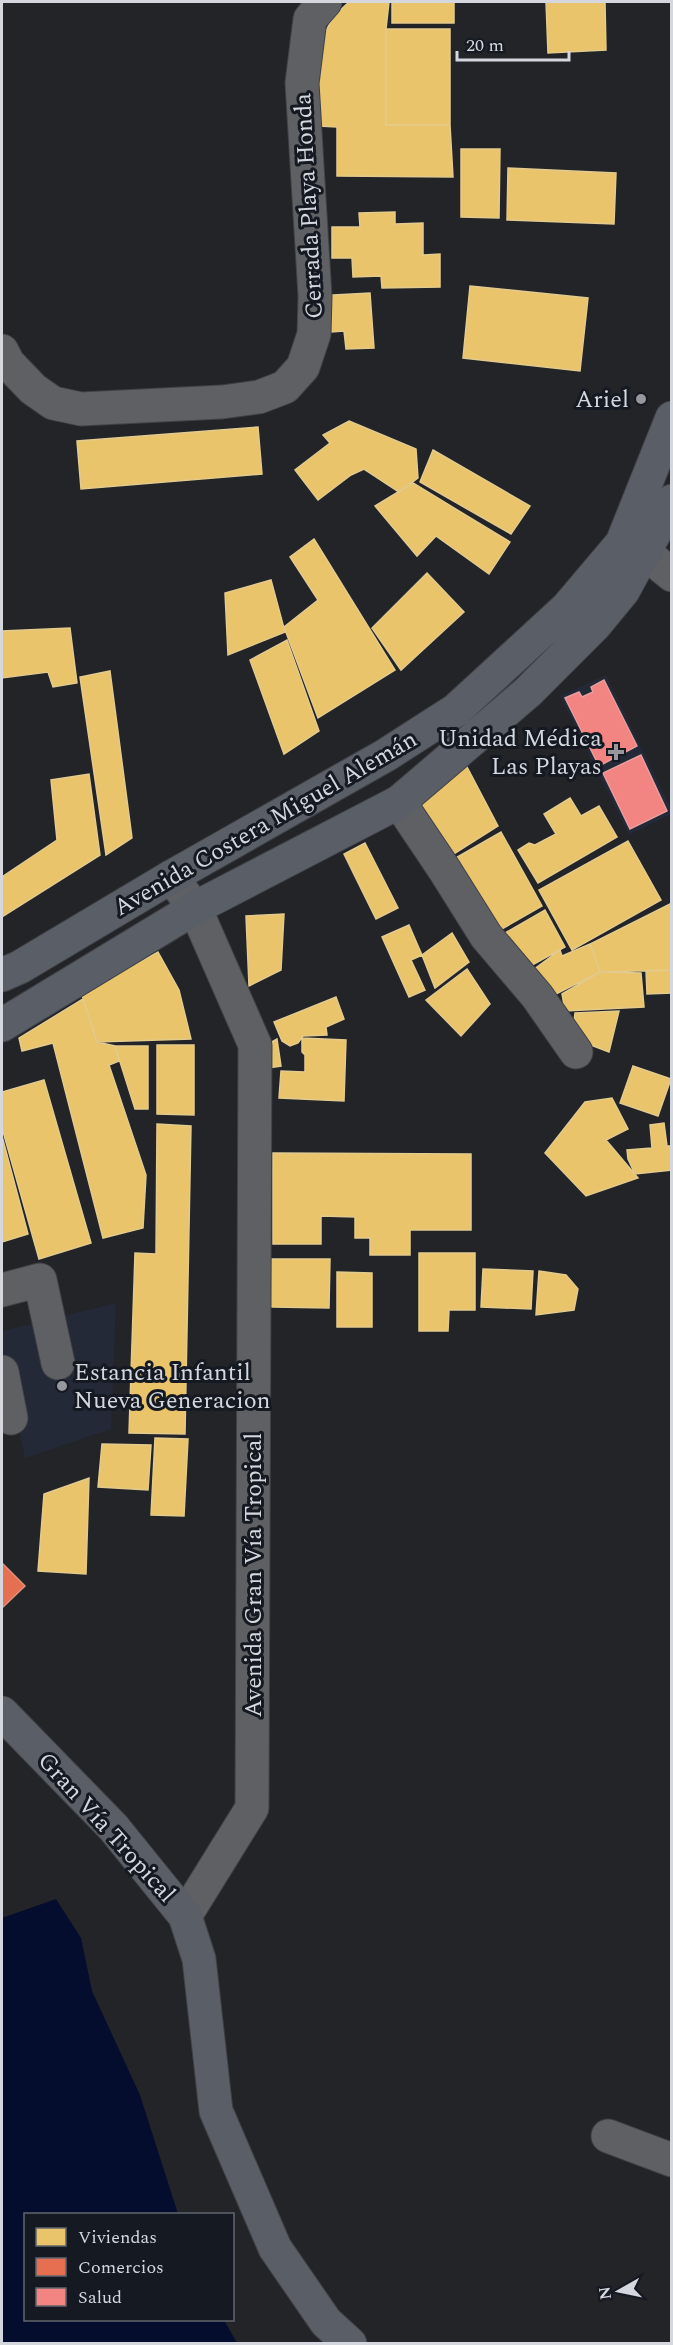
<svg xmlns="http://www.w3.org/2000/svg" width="673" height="2345" viewBox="0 0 673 2345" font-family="Spectral,serif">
<rect width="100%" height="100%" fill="#222428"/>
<path fill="#232936" d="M606,675l65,133v6l-42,21 -69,-139z
M116,1303l-5,126 -86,29 -23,-115v-12z"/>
<path fill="#050d2e" d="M56,1899l25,39 11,53 48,104 38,119h-152v106h198l13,23h-235v-425z"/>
<path fill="#e9c46a" stroke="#e3ca8d" stroke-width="1.5" d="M349,2h40l-3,27v96h64l3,52 -116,-1v-49l-18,-1v-81l14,-28z
M392,2h62v21h-62z
M546,2h59l1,48 -58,3z
M386,29h64v96h-64z
M461,149h39l-1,69 -38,-1z
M508,168l108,5 -2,51 -107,-4z
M395,212v12l28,-1v32l17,-1v33l-58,1 -1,-12 -28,1 -1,-19h-20v-31h28l-1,-14z
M470,286l118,12 -8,73 -117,-13z
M370,293l4,55 -28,1 -2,-18 -26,2 -3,-37z
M349,421l67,28 2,29 -19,14 -35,-23 -13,6 -33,25 -23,-30 35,-27 -7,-8z
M258,427l4,47 -181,15 -4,-48z
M433,450l97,56 -19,28 -91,-52z
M413,483l97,59 -21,32 -53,-38 -19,20 -42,-50z
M314,539l81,131 -77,48 -34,-91 34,-27 -28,-43z
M427,573l37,39 -63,58 -29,-42z
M271,580l14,52 -57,23 -3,-62z
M70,628l7,55 -24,4 -5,-15 -46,6v-47z
M287,640l32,91 -35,23 -34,-94z
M110,671l22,167 -26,17 -26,-178z
M466,765l32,61 -49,31 -36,-50z
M89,774l11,81 -98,62v-40l55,-37 -6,-60z
M570,798l11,18 18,-10 18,31 -79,46 -20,-33 11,-7 6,2 21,-11 -12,-20z
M501,832l41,74 -49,28 -41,-74z
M628,841l33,59 -89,50 -33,-60z
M365,843l33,65 -22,11 -32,-65z
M672,903v67l-72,2 -10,-28z
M545,910l20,37 -40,22 -20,-36z
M284,914l-3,56 -32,16 -3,-70z
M409,925l13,30 -11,5 14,30 -16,7 -27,-60z
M452,933l17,29 -34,26 -13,-33z
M590,944l10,28 -54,27 -17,-26 31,-23 2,6z
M158,952l21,38 12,49 -94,3 -16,-50z
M467,969l23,35 -29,32 -35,-36z
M672,970v23l-25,1 -1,-23z
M600,972l41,1 3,34 -79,4 -3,-17z
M336,997l8,22 -18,8 1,8 -24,1 -5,7 -8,3 -8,-5 -8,-19z
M83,999l14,43 18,4 4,15 -10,4 37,110 -3,53 -40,10 -50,-195 -31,8 -3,-13z
M619,1011l-10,41 -37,-14 3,-25z
M302,1038l44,2 -2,61 -65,-3 2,-27 24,1v-17l-3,-3z
M277,1039l4,27 -20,3 -3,-19z
M157,1045h37v70l-37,-1z
M115,1046h33v63h-13z
M633,1066l38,13 -13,37 -38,-13z
M44,1080l47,163 -52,16 -37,-131v-36z
M612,1098l16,31 -22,11 32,38 -52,18 -41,-43 40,-51z
M664,1123l3,23h5v24l-37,4 -7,-15 -1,-9 25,-2 -2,-23z
M157,1124l34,2 -6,308 -56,-1 6,-180 21,1z
M2,1136l26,98 -26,8z
M273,1153l198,1v76h-61v25h-40v-17h-15v-21l-34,-1v28h-48z
M419,1253h56v57h-26l-1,21h-29z
M270,1259h60l-1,49 -57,-1 -6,-4z
M483,1269l50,2 -2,38 -50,-2z
M539,1271l27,4 12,14 -4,21 -38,5z
M337,1272l35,1v54h-35z
M155,1438l33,1 -4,77 -33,-1z
M102,1444l49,1 -3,45 -50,-3z
M89,1478l-3,96 -48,-3 6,-77z"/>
<path fill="#e76f51" stroke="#e18e7b" stroke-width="1.5" d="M2,1563l23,23 -23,22z"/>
<path fill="#f28482" stroke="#e99d9e" stroke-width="1.5" d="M604,680l33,66 -38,20 -34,-68 14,-6 3,5 11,-5 -2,-5z
M641,755l26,56 -37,18 -27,-56z"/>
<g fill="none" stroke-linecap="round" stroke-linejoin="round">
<g stroke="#404146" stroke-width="35">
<path id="minor" d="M2,351l6,12 25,26 20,14 28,6 141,-7 37,-5 26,-10 18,-20 11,-33 1,-38 -13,-213 8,-64 15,-17
M622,543l23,10 27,22
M399,802l45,67 42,67 51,60 39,56
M171,877l24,31 60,137 -3,763 -67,108
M2,1290l38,-10 18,83
M2,1372l9,46
M608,2136l64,24"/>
</g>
<g stroke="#404146" stroke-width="35">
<path id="primary" d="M2,975l18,-8 151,-90 215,-122 70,-45 111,-102 55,-65 50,-125
M2,1025l193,-117 204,-106 129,-110 67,-67 28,-34 49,-90
M2,1713l111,114 72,89 14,43 17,152 59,137 51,74 24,22"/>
</g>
<use href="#minor" stroke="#5e6064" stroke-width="33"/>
<use href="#primary" stroke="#595e67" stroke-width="33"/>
</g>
<g fill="#96989e" stroke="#151a22" stroke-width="2">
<circle cx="641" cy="399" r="6"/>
<path d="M613 743h6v6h6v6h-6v6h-6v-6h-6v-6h6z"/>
<circle cx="62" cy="1386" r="6"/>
</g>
<g text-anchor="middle" stroke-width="6" stroke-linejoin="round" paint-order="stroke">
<g font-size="24" fill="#d4d7de" stroke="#151a22">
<text transform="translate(308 206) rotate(-93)" y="8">Cerrada Playa Honda</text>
<text transform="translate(265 823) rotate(-30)" y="8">Avenida Costera Miguel Alemán</text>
<text transform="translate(253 1575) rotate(-90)" y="8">Avenida Gran Vía Tropical</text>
<text transform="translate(107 1827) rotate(48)" y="8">Gran Vía Tropical</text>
</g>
<g font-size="24" fill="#d4d7de" stroke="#151a22" text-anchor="end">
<text x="629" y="407">Ariel</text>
<text x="602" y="746">Unidad Médica<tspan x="602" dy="28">Las Playas</tspan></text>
<text x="74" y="1380" text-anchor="start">Estancia Infantil<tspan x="74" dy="28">Nueva Generacion</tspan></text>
</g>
</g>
<rect width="673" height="2345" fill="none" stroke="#d4d7de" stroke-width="6"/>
<rect x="24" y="2213" width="210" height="108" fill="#151a22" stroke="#61666d" stroke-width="1.5"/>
<rect x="36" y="2228" width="30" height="18" fill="#e9c46a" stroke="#61666d" stroke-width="1.5"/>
<text x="78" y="2243" font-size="18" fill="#d4d7de">Viviendas</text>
<rect x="36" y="2258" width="30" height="18" fill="#e76f51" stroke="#61666d" stroke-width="1.5"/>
<text x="78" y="2273" font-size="18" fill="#d4d7de">Comercios</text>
<rect x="36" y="2288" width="30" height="18" fill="#f28482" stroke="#61666d" stroke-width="1.5"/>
<text x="78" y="2303" font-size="18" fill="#d4d7de">Salud</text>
<g transform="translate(619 2291) rotate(261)" stroke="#151a22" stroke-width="4.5" paint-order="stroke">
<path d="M0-4.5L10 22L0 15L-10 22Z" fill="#d4d7de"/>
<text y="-9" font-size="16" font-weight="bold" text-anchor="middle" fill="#d4d7de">N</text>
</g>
<path d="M457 51v9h112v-9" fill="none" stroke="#d4d7de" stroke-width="3"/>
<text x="466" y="51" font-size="18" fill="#d4d7de" stroke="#151a22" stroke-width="4.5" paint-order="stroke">20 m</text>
</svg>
